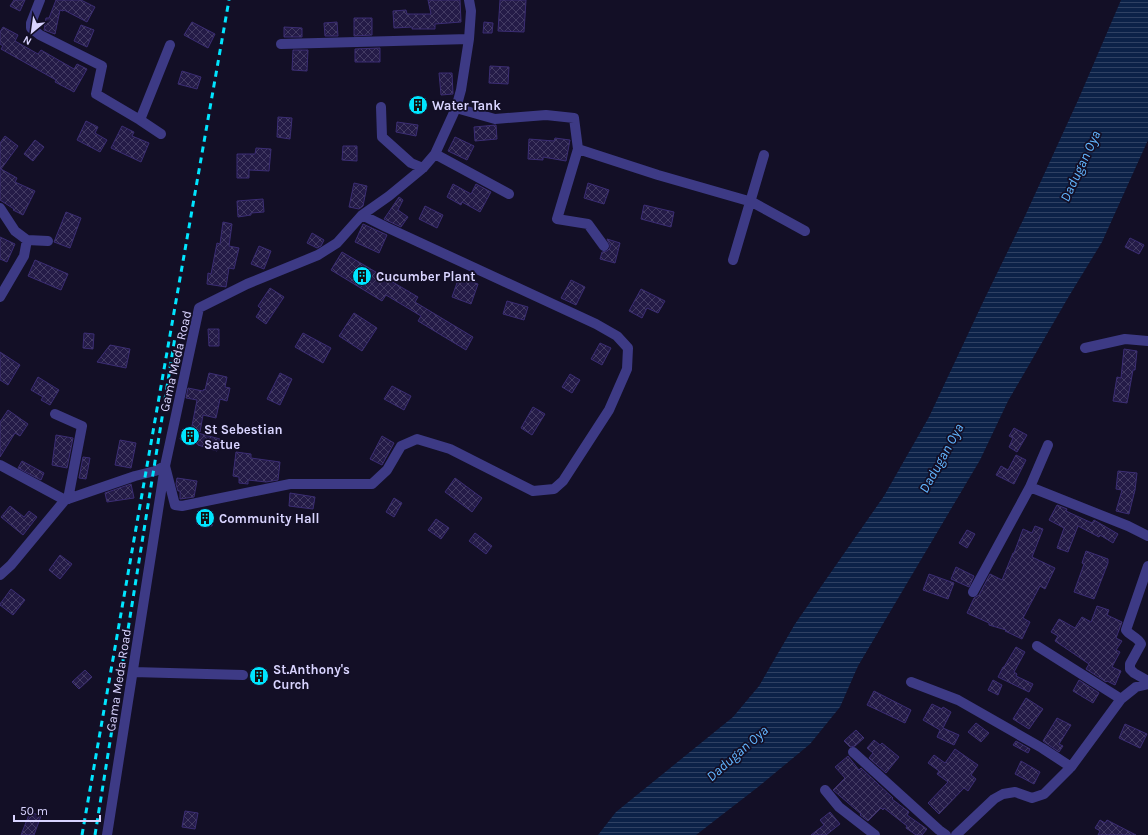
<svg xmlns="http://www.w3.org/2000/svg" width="1148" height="835" viewBox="0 0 1148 835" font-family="Karla,sans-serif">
<defs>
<pattern id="water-rules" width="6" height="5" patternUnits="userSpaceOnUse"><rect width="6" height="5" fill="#0c2248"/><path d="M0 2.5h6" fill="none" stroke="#2f4163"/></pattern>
<pattern id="building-cross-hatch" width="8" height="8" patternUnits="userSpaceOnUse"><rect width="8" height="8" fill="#241b47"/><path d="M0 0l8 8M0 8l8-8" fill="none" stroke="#433b63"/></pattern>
</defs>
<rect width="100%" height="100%" fill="#130f26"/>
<path fill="url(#water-rules)" d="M1121,0h27v140l-46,102 -33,54 -61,105 -28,59 -122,206 -18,41 -30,37 -52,43 -62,48h-98l18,-23 117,-95 26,-31 36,-62 89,-128 45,-79 55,-117 41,-84 54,-118z"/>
<path fill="url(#building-cross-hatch)" stroke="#3b2d73" d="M14,0h11l-5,11 -10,-5z
M56,0h25l14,7 -8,15 -23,-12 -1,1 -3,-1 -5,24 -11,-4 2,-12h3z
M428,0h32l1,22 -26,2v5h-23v-2l-18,1 -1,-17 13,-1 1,4h24z
M500,0h26l-2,32 -26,-1z
M354,18h18v17l-18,1z
M192,22l23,12 -7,14 -24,-13z
M337,22l1,14h-13l-1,-13z
M484,22l9,1 -1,10h-9z
M81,25l13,5 -7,17 -13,-6z
M3,27l15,8 -3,6 23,13 3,-4 33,19 3,-5 10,5 -13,23 -19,-10 1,-2 -55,-31 2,-3 -3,-2v-12z
M284,27l18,1v9h-18z
M380,48v14h-25v-13z
M293,50h15l-1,21 -15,-1z
M490,66l19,1 -1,17 -19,-1z
M182,71l19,6 -4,12 -19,-5z
M439,73h13l1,21 -12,1z
M278,117l14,1 -2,21 -13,-2z
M86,121l12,6 -3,6 12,7 -7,12 -23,-12z
M397,122l21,3 -2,11 -20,-4z
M496,125l1,14 -22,2 -1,-14z
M122,126l12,6 -2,4 17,7 -8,19 -30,-14z
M5,136l13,10 -17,23 16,9 -2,4 20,9 -12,24 -10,-5 1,-1 -14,-9v-57z
M455,137l19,9 -7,14 -19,-9z
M555,138l15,2 -4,21 -23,-4v3l-15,-1 1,-20 25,2z
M35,140l9,7 -11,14 -9,-7z
M343,146h14v15l-15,-1z
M256,148l15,1 -2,22 -20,-1v8h-12v-24h18z
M354,183l13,3 -4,20 -4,3 -10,-2z
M588,183l21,7 -5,14 -20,-6z
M453,184l18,10 5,-10 15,8 -11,20 -18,-10 -1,3 -14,-8z
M399,197l4,3 -5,10 10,7 -7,10 -17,-8z
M263,199l1,13 -13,1v2l-13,2 -1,-16z
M644,205l30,7 -3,15 -30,-8z
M425,206l18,9 -6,13 -18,-9z
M66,212l15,6 -11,30 -16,-6z
M223,222l9,2 -3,22 10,2 -5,21 -5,-1 -3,19 -19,-3 1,-11 3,1 6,-31 3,1z
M363,224l24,11 -8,18 -24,-11z
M312,233l12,7 -3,6 -4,2 -10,-5z
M0,237l15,7 -8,18 -7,-3z
M1130,238l14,7 -5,9 -14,-7z
M607,239l13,4 -5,20 -15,-4 2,-7 5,-1 3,-3v-3z
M259,246l12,5 -7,18 -13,-5z
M342,252l76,45 -3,5 58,35 -7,13 -48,-29 3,-5 -35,-21 -4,6 -51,-31z
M35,260l33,14 -7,16 -33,-14z
M459,277l19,7 -7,20 -19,-7z
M571,280l14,7 -9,18 -15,-7z
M270,288l14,9 -18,27 -10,-7 5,-8 -3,-3z
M641,289l24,12 -7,12 -11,-5 -5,10 -13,-7z
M507,301l21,6 -4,13 -21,-6z
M354,313l23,15 -15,23 -23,-15z
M208,329h11v17h-10z
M84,333l10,1 -1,15 -10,-1z
M303,333l28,15 -8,15 -28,-16z
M600,343l11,5 -9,17 -11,-6z
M110,345l20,4 -4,19 -29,-6z
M1124,349l13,2 -2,19h-2l-6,33 -14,-2 4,-24 4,1z
M0,352l20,13 -12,20 -8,-5z
M209,373l18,4 -2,10 5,1 -3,13 -7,-2 -4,19 -13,-3 -3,17 -9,-1 6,-31 -11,-2 2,-10 15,3 1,-2 1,1z
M280,373l12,6 -12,26 -13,-6z
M570,374l10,6 -8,13 -10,-6z
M38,377l21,13 -9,15 -9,-5 2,-3 -12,-7z
M392,386l19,10 -7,14 -20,-11z
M533,407l12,7 -13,21 -11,-7z
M8,410l20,14 -8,12 -5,-3 -15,24v-35z
M1014,428l13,7 -10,17 -8,-5 4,-9 -4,-2z
M183,429l37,10 -3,12 -19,-6v-1l-18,-5z
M56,435l17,3 -6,30 -15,-3z
M382,436l12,7 -12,22 -12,-6z
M120,440l16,3 -5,25 -16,-3z
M236,452l15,2v4l29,4 -2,18 -12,2 -18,-2v4l-9,-1v-6l-6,-1z
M1016,455l10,5 -12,24 -18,-9 5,-9 7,4z
M83,457l7,1 -4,21 -7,-1z
M22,461l22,12 -3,7 -23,-12z
M1118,471l19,2 -2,17 -6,24 -13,-3 6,-21 -6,-1z
M177,478l20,3 -3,16 -14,2v-8h-2l-2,-7z
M455,478l27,20 -10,14 -27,-20z
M131,484l3,14 -27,4 -2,-9z
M290,493l25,4 -2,12 -24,-3z
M394,498l8,5 -8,14 -8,-5z
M1057,505l10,4 -1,2 26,12 2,-3 24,14 -5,9 -13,-8 -1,2 -21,-11 -10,26 -11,-4 7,-20 -15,-8z
M10,506l14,11 5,-6 8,6 -14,18 -22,-18z
M198,511l15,2 -1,13 -15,-2z
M436,519l13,9 -8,11 -13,-9z
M1035,526l8,3 -11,28 23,11 -10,21 -5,-3 -17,32 7,4 -8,17 -17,-8 1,-1 -17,-5v-2l-22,-10 7,-15 5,-3 11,-21 12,6 11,-27h1l9,-24 9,4z
M967,530l8,4 -8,14 -8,-5z
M475,533l17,13 -6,8 -17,-13z
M1086,551l22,8v4l-14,36 -20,-7 10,-28 -2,-1z
M60,555l12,9 -12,15 -11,-9z
M956,567l18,9 -5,11 -18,-8z
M929,574l25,9 -6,16 -25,-9z
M11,589l14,11 -12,15 -13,-10v-1z
M1097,606l12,4 -2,5 15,7 -6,16 6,3 -6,9 4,2 -8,15 9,4 -6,14 -8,-4 -1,1 -20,-13 3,-5 -34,-23 3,-5 -7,-4 8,-13 16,9 7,-11 9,5z
M1016,647l9,5 -11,20 3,2 -1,2 17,8 -4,8 -31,-15 5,-10h1z
M85,670l7,7 -13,12 -7,-7z
M253,671h12l-1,9h-11z
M993,680l9,5 -4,10 -10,-5z
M1079,680l20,13 -6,10 -20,-12z
M874,691l37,19 -6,13 -38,-18z
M1026,698l17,11 -14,20 -16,-10z
M932,704l10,5 1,-2 8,5 -8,16 16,7 -5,10 -17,-8 3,-7 -17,-10z
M1057,718l14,7 -12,19 4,2 -4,6 -16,-11z
M976,723l13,10 -8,9 -13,-10z
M1125,724l22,10 -7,14 -21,-10z
M856,730l8,8 -9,8 -5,1 -6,-6z
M874,740l6,5 2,-2 17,14 -13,16 -17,-15 4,-5 -6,-5z
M1016,741l14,8 -2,4 -15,-8z
M955,749l23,16 -7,10 5,4 -8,12 -4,-3 -25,26 -11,-11 20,-21 -11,-8 2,-3 -11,-8 6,-8 11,8z
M848,756l11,14 2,-2 32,30 -1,1 17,13 -2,3 20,14 -5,6h-6l-10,-7 1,-2 -23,-18 -1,2 -2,-2 -13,13 -8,-6 1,-1 -28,-24 12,-12 -10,-11z
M1021,761l19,11 -6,12 -19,-10z
M185,811l13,2 -3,16 -13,-2z
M30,812l11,4 -7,19h-13z
M830,812l10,12 -14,11h-15l13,-10 -4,-5z
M1100,820l5,3 2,-3 29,15h-38l2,-4 -5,-3z"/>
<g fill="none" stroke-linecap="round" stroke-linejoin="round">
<path stroke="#3d3a85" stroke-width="10" d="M40,0l-9,23v5l9,7 62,31 -6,28 44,26 21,14
M281,44l188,-5
M381,107l1,30 29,26 12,5
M456,108l39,11 51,-4 28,3 4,31 80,26 94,27 53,29
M140,120l30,-75
M578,149l-21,70 31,5 16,22
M435,154l74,40
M0,208l15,23 12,9 -3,16 -24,41
M27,240l21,1
M733,260l31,-105
M1085,348l40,-9 23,2
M55,414l27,12 -14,73
M1048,445l-18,42 98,39 20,10
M0,465l65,35 70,-24 20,-5 10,-5 10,39 7,1 108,-22h82l15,-14 14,-24 16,-7 33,10 83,42 21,-2 9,-8 46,-71 18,-41 1,-21 -11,-12 -21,-12 -210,-97 -24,-12
M1148,566l-22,64c4,6 12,7 15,14l-11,20v5l4,4 14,8
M0,575l11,-10 54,-65
M973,592l57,-105
M1037,646l84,53
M133,672l110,3
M911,682l47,18 84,48 29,19
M853,752l86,78 7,5
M825,790l14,17 36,28
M107,835l58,-369 34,-158 48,-24 71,-29 19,-12 25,-28 27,-19 34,-28 12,-14 21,-46 5,-18 8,-51 2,-28 -2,-11
M956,835l38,-36 9,-5 12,-2 17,6 12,-4 27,-27 50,-68 15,-12 12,-3"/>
<path stroke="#00e5ff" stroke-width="3" stroke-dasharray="6 5" stroke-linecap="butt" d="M82,835l147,-835
M95,835l80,-498"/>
</g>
<defs>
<g id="building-disc" transform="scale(1)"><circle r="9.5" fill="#00e5ff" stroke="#130f26"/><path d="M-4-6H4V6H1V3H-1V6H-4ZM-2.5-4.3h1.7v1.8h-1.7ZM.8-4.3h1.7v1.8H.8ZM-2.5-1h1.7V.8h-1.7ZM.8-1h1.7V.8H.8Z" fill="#111"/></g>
</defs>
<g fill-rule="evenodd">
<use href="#building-disc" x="418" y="105"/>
<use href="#building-disc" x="362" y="276"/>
<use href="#building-disc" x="190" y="436"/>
<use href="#building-disc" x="205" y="518"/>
<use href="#building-disc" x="259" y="676"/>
</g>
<g text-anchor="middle" stroke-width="3.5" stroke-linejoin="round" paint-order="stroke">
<g font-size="13" font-weight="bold" fill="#d9d4ff" stroke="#130f26" text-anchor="start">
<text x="432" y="110">Water Tank</text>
<text x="376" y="281">Cucumber Plant</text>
<text x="204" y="434">St Sebestian<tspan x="204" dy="15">Satue</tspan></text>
<text x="219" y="523">Community Hall</text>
<text x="273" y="674">St.Anthony's<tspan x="273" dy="15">Curch</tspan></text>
</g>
<g font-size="13" fill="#d9d4ff" stroke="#130f26">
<text transform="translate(175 361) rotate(-77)" y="5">Gama Meda Road</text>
<text transform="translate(118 680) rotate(-81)" y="5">Gama Meda Road</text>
</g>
<g font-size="14" font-style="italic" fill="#62b6ff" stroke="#130f26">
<text transform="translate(1080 166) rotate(-65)" y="5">Dadugan Oya</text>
<text transform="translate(941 458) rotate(-61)" y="5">Dadugan Oya</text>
<text transform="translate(737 753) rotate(-41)" y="5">Dadugan Oya</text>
</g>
</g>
<g transform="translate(32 32) rotate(209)" stroke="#130f26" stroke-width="3" paint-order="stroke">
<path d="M0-3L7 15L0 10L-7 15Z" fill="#d9d4ff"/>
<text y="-6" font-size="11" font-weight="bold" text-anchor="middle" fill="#d9d4ff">N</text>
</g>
<path d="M14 815v6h86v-6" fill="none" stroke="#d9d4ff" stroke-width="2"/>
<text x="20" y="815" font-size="12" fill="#d9d4ff" stroke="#130f26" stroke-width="3" paint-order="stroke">50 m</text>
</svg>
